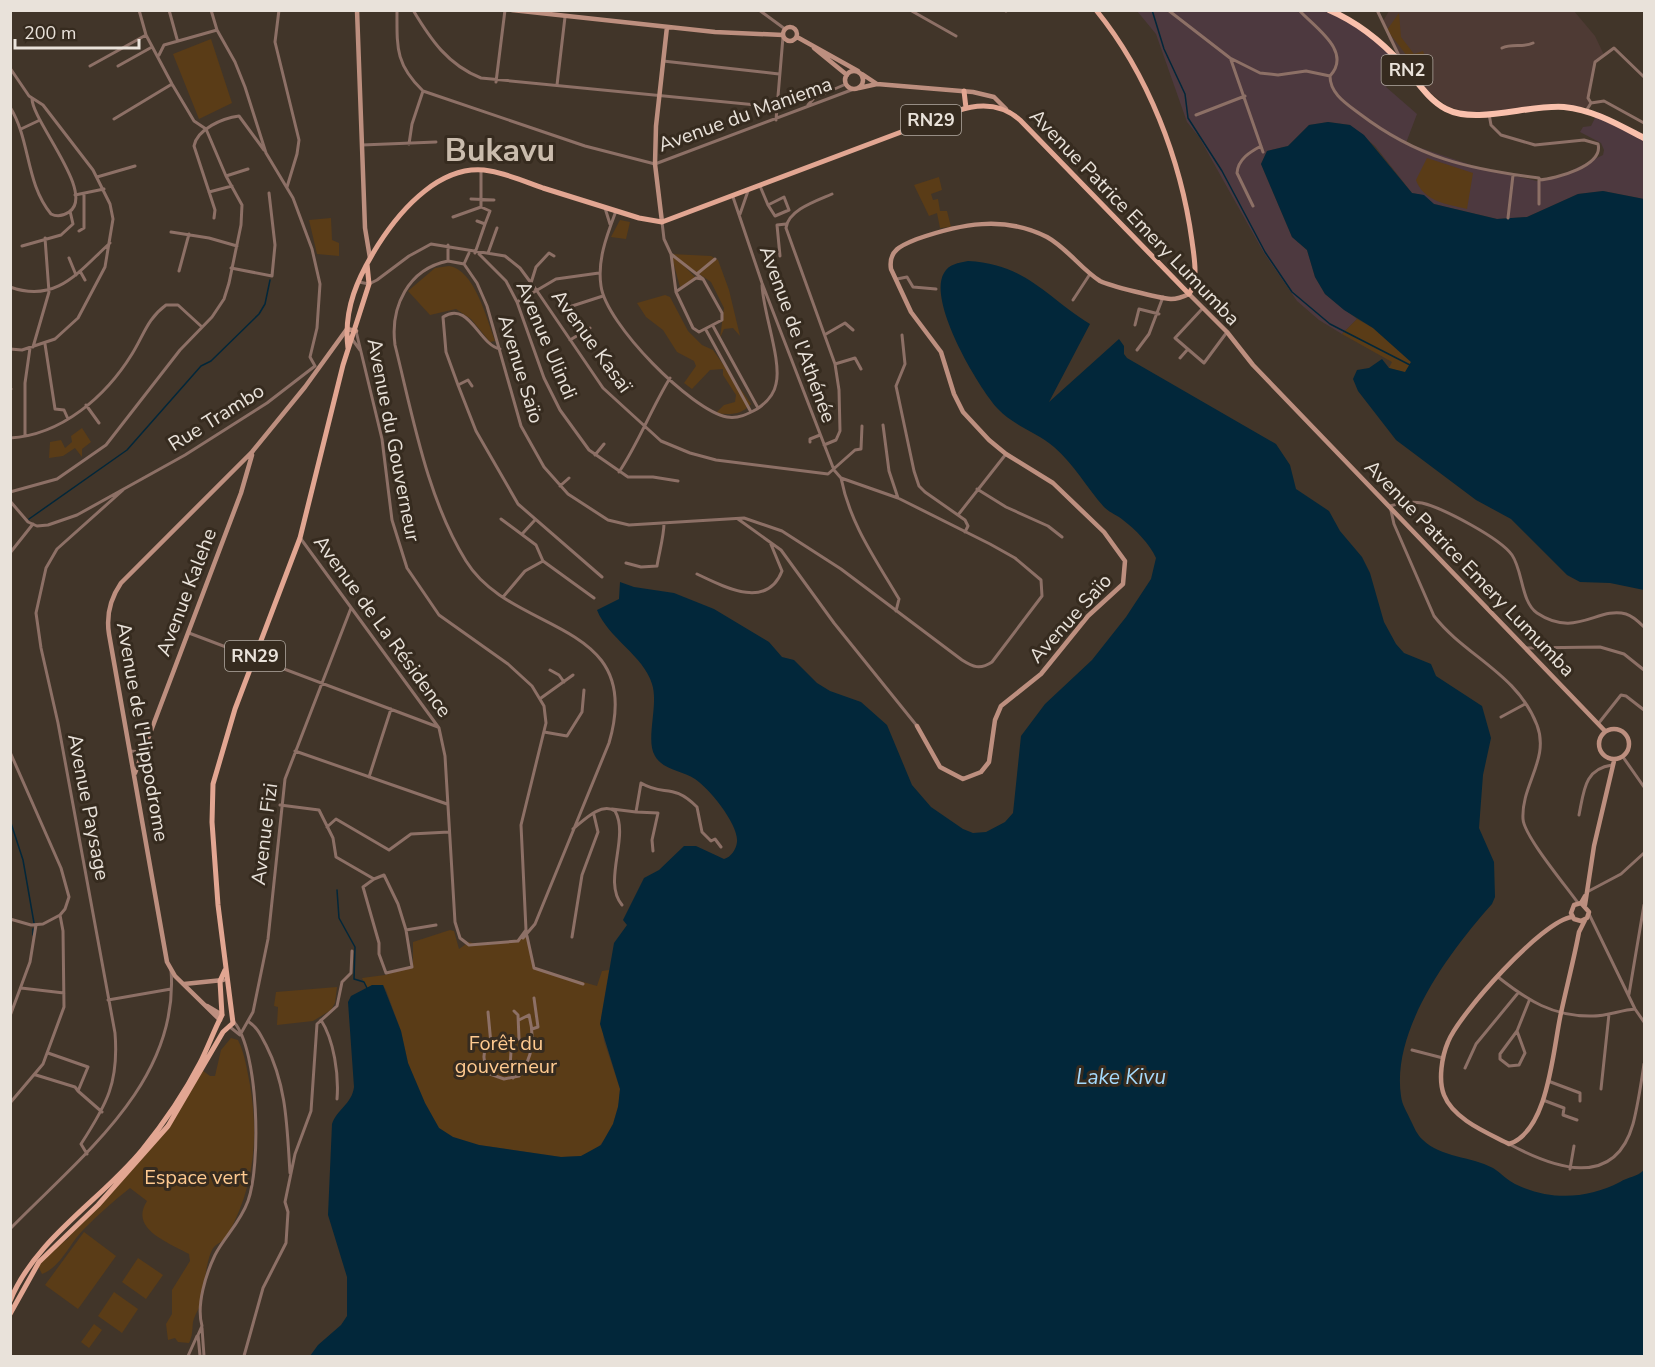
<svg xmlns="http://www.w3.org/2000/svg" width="1655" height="1367" viewBox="0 0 1655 1367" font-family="'Nunito Sans',sans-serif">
<rect width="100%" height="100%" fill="#413529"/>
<path fill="#4d393f" d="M1137,11h197l43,27 22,30 -13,19 31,27 -11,29 74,25 57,13 19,-3 47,-23 1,-5 -3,-7 -21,-11 3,-5 8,-1 7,-14 46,23v64l-41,-8 -25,3 -51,23 -30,2 -63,-15 -12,-9 -10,-2 -37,-47 -25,-21 -22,-3 -19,3 -21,21 -21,5 -6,13 31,73 15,13 8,27 10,17 32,25 -15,15 -23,-14 -22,-19 -33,-48 -65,-116 -12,-15 -31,-88z"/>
<path fill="#4e3a34" d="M1389,11h185l21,25 9,19 -9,7 -7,36 3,5 -3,5 -32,-5 -56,9 -32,1 -21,-7 -19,-15 -39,-51 -6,-19z"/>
<path fill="#5a3c17" d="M1399,13l2,24 13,17 9,-3 3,8 -10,9 10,7 5,12 -44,-57z
M211,39l21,64 -33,16 -26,-65z
M1427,158l46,15 -6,36c-20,-5 -43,-7 -51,-29z
M939,177l3,13 -11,4 2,6 5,-1 2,12h7l4,16 -11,1 -3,-15 -8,3 -15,-31z
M331,218l1,22 7,3v13l-22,-2 -8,-34z
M620,220l10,2 -4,17 -15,-2z
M671,254l40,2 7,4 11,30 11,46 -7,-8 -9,1 -4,9 4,-30 -13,-26 -35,-24 20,20 -16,9z
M449,266c25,3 38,53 46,75l-5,1 -19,-23 -15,-10 -26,6 -22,-24 27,-23z
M665,295l5,2 18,34 14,14 11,5 38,54c-9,11 -22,11 -35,9l8,-8 11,-3 1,-7 -13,-20v-6l-13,1 -18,19 -8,-6 12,-17 -2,-5 -17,-9 -14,-22 -17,-13 -9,-14z
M1357,319l16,9 38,34 -5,11 -17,-5 3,-6 -50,-28z
M82,428l9,14 -9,7v8l-7,-9 -12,8 -14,2 1,-16 11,-2 4,8 7,-6 -1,-6z
M450,930l4,1 5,18 10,-7c17,6 41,1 58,-6l5,28 6,5 59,17 5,-15 7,-1 -8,48 3,23 16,48 -1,14 -6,21 -9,16 -7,9 -16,7 -20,1 -82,-12 -26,-8 -14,-9 -14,-25 -17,-40 -7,-32 -15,-41 -3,-5 -16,3 -5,-10 23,-3 28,-9v-24z
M337,987l-2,16 -4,7 -18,11 -36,4 1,-18 -4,-1 2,-14z
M231,1038l7,2c7,14 9,30 12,45 9,53 4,104 -23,151 -3,6 -10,7 -13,11 -7,8 -10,38 -11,49 -1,9 -8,17 -10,26 -1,8 0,13 -4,21l-11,-1 -3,-4 -7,2 -2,-16 6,-10v-24l18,-29 -1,-7c-21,-12 -60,-25 -42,-53l-17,-13c-17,13 -32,27 -46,41 -15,15 -23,38 -42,45l-5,-10 18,-18 13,-7 4,-10 34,-33 59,-67 37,-59 8,6h5l6,-26z
M84,1232l32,24 -38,53 -33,-24z
M138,1258l25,17 -17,24 -24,-17z
M114,1292l24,17 -16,24 -24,-17z
M94,1324l8,6 -13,18 -8,-6z"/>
<path fill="#02273a" d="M1328,122l22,3 14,10 48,58 12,2 10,9 63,15 30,-2 51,-23 25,-3 41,8v391l-34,-7 -30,-1 -13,-7 -56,-56 -35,-19 -80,-60 -38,-49 -5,-12 4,-9 12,-2 13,-9 7,9 16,4 6,-10 -38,-34 -29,-18 -19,-16 -10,-17 -8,-27 -15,-13 -31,-73 6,-13 21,-5 21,-21z
M968,261c58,3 77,35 122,63l-41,78 70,-63 5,7v8l3,4 149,86 14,21 6,24 33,22 11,20 22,26 8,16 14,49 12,22 8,9 27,11 5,12 46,30 9,32 -8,37 -4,53 15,34 1,35 -3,7c-41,46 -101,125 -91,192 1,9 6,16 10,25 3,6 6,14 12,19 19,18 47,16 70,28 8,5 14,12 22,16 35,17 72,15 105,-2 8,-5 17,-5 24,-12v186h-1334l8,-11 23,-20 6,-9v-39l-19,-62 4,-91c5,-15 20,-20 22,-37l-6,-85 3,-6 21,-11h11l18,46 7,32 17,40 14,25 14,9 26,8 82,12 20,-1 20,-11 12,-21 5,-17 2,-18 -20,-65 14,-81 13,-18 -4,-5 21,-42 15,-8 25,-24h12l28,13c7,-2 12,-9 13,-17 2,-17 -28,-54 -42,-63 -13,-9 -31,-8 -40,-23 -10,-16 4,-51 -3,-72 -8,-28 -44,-46 -55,-74l22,-11 1,-17 14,5 40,6 40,16 55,33 13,15 12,3 23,23 13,8 31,11 26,23 25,60 19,22 32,22 10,4 13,-1 19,-10 8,-9 8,-77 24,-32 47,-44 34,-43 25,-38 5,-21c-6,-14 -21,-29 -33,-38 -6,-5 -13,-7 -19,-13 -17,-19 -30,-43 -50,-60 -17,-15 -40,-21 -56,-38 -20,-22 -71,-108 -54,-136 5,-9 14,-10 24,-12z"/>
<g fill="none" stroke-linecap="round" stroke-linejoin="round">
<path stroke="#02273a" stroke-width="1.5" d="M1152,10l12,39 21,45 3,24 34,53 43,81 27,40 38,32 80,41
M29,519l98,-69 74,-84 10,-5 48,-47 6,-10 5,-24
M10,820l13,40 11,63
M337,890l2,28 16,29 -1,32 10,3 3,6
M33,935v-6"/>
<path stroke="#8d7066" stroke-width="3" d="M169,10l8,29
M211,10l6,20 18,32 10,25 21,66 27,45 19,51 8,35 -3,44 -7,29 5,9
M279,10l-4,32 24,98 -2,14 -10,33
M397,10c0,37 -2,54 26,81l162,55 70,18 199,-75
M413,10c18,30 35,55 68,68l295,29
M759,10l26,19
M910,10l46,26
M1168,10l62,48 30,15 18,2 28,-4 24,5c23,-25 -16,-49 -31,-66
M1377,10l25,52
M1006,11v-1
M1502,48c10,-5 21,0 31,-5
M159,55l5,-10 53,-15
M1231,60l32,92
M663,61l116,13
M90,66l56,-31
M118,66l34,-19
M10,68l19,28 14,9 50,65 17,34 3,15 -8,48 -27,51 -23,21 -33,11 -12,-1
M1330,76c0,18 17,28 30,38 58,44 108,55 179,64v2
M496,82l9,-72
M557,85l8,-68
M1591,103l-3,-5 7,-36 19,-14 30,29
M808,105l6,-7 32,-14
M10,107c21,34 15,75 41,107 6,3 12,2 18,-2 28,-18 -38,-92 -37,-114
M1586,111l5,-8 13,-2 40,22
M1489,114l2,11 10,10 34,10 49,-5 14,4c6,22 -43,35 -59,36v24
M1196,115l49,-19
M114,119l58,-35
M776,120l7,-83
M21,129l19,-9
M409,144l3,-20 11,-33
M362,145l74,-3
M226,176l22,-7
M97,177l38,-11
M760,186l8,19
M209,192l23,-6
M75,195l29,-6
M784,197l5,13 -14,6 -7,-11z
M471,199l23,1
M1253,206l-16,-33c1,-14 13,-21 24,-27
M481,207v-37
M605,208l5,16
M616,211c-9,24 -19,49 -15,75 5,38 90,124 126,131 11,2 21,-3 30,-8 9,-6 17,-14 19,-25 6,-23 -13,-72 -14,-99
M740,214l8,-23
M453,217l28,-10 9,4 -5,13
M214,218l1,-8 -21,-64c3,-17 29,-28 45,-30l25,34
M1508,218l5,-43
M662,222l2,17 7,15 5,38 17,36 6,4 23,-12v-7l-19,-34 -32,-25
M79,231l5,-3v-33
M171,232l38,6 28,8
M448,245v16c-40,8 -58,46 -53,84 18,72 32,153 71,216 46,75 180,57 143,182l-74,181 -12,14
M22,246l39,-11 12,-11 -3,-13
M475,253l10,-29 -8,-3
M488,253l9,-25
M479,254l27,27 11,21 27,76 16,32 29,40 39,27h25l25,4
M780,256l-3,-31 9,-1
M69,258l7,17
M448,261l16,3 13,19 10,23 34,120 23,41 24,27 40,26 21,5 115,-7 38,13 59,38 121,91c11,7 18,10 30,2l50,-66 -1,-16 -26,-22 -25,-14 -92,-46 -57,-20 -7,-8 -72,-187 -29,-86
M464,264l5,-11
M231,268l41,8 3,-31 -6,-52
M80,271l5,9
M179,271l10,-37
M698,273l17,-14
M897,279l10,-2 6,10 23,2
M359,282l10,2 8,-4 32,-24 22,-12 74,12 15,12 17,23 66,97 58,53 29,12 26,7 112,14 27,-24 6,-1 1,-23
M531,283l5,-16 13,-14 5,3
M10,287c47,17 69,-16 100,-44
M677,291l19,-13 6,1
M1073,300l17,-26
M517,302l39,-23 43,-6
M569,307l34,-11
M1202,309l-27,29 29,25 23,-31
M1135,325l4,-16 20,5
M713,326l45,82
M706,330l45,82
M826,334l19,-11 8,7
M902,335l3,29 -9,22 18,85 5,15 6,6 40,28 3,6 -3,6
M352,339l8,11
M570,340l20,-12
M45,344l10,65 9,1 4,9
M33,347l16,-55 -4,-54
M500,349c-21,-4 -31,-49 -57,-32l3,35 12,33 18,46 42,73 84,73
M1137,350l12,-16 14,-37
M1180,358l8,-9
M835,364l20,-6 6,11
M458,385l10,-5 4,6
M10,390l1,-1
M86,405l13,18
M883,425l6,46 9,27
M25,436v-53l5,-35
M10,438c52,-3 96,-42 122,-84 12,-19 15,-35 34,-49h12l24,22
M810,442v-3l10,-4
M824,445l12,-5 4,-9 -1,-41 -4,-26 -49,-136c2,-18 30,-27 46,-34
M595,455l9,-11
M619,472c20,-30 32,-63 51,-94
M841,478c9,46 35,82 58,121l-3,12
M560,486l9,-8
M977,489l29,18 42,19 14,11
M10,492l47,-13 49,-34 74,-95 32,-33 12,-18 5,-16 12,-58 1,-20 -16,-29 -20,-47 -12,-8 -22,-37 -26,-49 -7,-25
M10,501l18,21 9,4 11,-1 29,-10 108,-60 82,-52 48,-37
M958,515l48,-61
M501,519l35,26 7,16 51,37
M738,519l43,31 53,73 83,103
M523,533l12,-13
M301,539l138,189 6,28 10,166 5,16 9,7 49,-4 8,-11 -5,-105 25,-102 -2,-17 -12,-20 -24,-22 -69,-49 -32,-47 -15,-48 -10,-81 -26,-108
M10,553l23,-29
M626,563l15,4 16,-1c2,-13 7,-30 7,-43
M697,574c27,13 70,36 85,-3l-12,-29
M503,597l22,-26 18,-10
M189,633l249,94
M1526,648l74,-1 24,7 20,16
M550,670l9,5 5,7
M541,698l32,-23
M1501,717l24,-13
M1598,724l23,-29 5,1 18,14
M544,732l23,4 15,-24 2,-22
M130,751l12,1
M295,751l152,53
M10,752l51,116 8,29 -4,12 -5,6 -17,9 -12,1 -21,-6
M1623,757l21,30
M369,777l22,-68
M280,805l39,5 14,28 3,19 38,22 10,-4 14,29 8,26 30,-5
M612,809l24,3 5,-29c23,14 31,-1 56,24l5,25 9,9 4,-2 6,8
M636,812l22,1 -6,27 1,11
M1579,815c5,-24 5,-46 33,-50
M327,827l9,-8 53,31 22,-16 38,-2
M573,829c11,-9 28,-27 42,-18 15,26 -13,70 7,94
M374,879l-11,8 16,56v11l7,19 26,-6 -6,-37
M1587,892l34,-18 23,-21
M1578,903c-12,-17 -54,-67 -55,-84 -2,-34 27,-60 14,-94 -20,-52 -72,-69 -103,-109l-40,-92 -4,-18c10,-3 21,-5 32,-3 21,5 78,35 90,52 11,16 9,47 25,58 39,26 61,-7 89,1 7,2 13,8 18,13
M1589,914l46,95 9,13
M527,936l7,32 49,16
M572,937l10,-62 16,-43 -4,-17
M1498,977c29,23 55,40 95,39 14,0 28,-6 42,-7
M21,988l43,5
M1629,994l15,-89
M108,1000l63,-11
M488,1012l3,32 28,-5 -1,-24 -4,-4
M10,1016l20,-54 6,-37
M321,1020c13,20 18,55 16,79
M249,1022c9,6 12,14 17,23 21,41 21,83 24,128
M230,1027l10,8
M532,1029l6,-2 -4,-29
M1517,1031l8,22 -6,12 -10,1 -9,-7v-5l17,-23 12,-30
M240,1035l13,-23 15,-73 17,-160 66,-171
M490,1041c-9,12 -7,21 0,33l14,5 15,-3c14,-19 16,-38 10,-61l-10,5
M1412,1050l31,8
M511,1051l-1,17 3,10
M48,1053l40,14 -10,24 24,21
M1465,1068l11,-24 42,-51
M36,1075l39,12 3,4
M1548,1081l32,12v8
M1601,1089l8,-75
M1543,1100l21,8 -1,7 14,5
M10,1103l33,-39 21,-57 -1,-76 -3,-16
M1509,1144c43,23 105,47 124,-20 5,-19 8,-40 11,-60
M87,1154l-6,-10c26,-40 38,-62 34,-111l-57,-310 -17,-75 -5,-35 10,-45 11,-19 66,-59
M1570,1169l4,-23
M10,1229c70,-72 170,-147 161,-259
M202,1328l2,28
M188,1356l9,-20
M200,1356l-2,-21 4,-9c-6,-21 4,-52 13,-71 10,-19 25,-32 33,-54 13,-36 11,-150 -14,-179
M244,1356l19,-68 23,-45 2,-31 -3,-10 10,-48 16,-43 6,-87 20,-18 5,-24 9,-9 1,-22"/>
<path stroke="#bd8f7f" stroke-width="4.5" d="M357,10l8,218 5,30
M512,10l203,22 68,3
M783 34a7 7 0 1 1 14 0a7 7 0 1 1-14 0Z
M797,37l61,34
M814,48l33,27
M845 80a9 9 0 1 1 18 0a9 9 0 1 1-18 0Z
M862,74l15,10
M859,88l18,-4 96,8 21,5 12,12
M662,222l-7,-58 1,-38 11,-99
M917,726l23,41 23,12 18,-7 8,-10 6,-42 6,-14 40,-32 47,-58 35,-32 2,-23 -21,-29 -51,-49 -47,-29 -17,-14 -26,-28 -9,-18 -13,-42 -30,-40 -20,-43c-3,-19 11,-24 26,-30 43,-15 87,-24 130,-2 20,11 34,32 53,44 10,5 59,17 71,18 7,0 12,-2 18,-5l38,38 26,33 352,366
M1599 744a15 15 0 1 1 30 0a15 15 0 1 1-30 0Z
M135,773l106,-280 11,-38
M1581,903l8,9 -2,6 -6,3 -7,-2 -3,-6 3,-8 7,-2 4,-7
M1585,905l9,-59 20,-85
M1572,917c-29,3 -113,97 -124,125 -6,14 -10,38 -4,53 10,25 44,38 65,49 40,-13 44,-96 52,-131 6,-28 13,-54 18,-81l6,-12
M184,984l39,-4
M207,1006l15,9
M220,1020l-45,-44 -8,-14 -58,-328c-3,-19 1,-35 12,-51l131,-131 53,-65 42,-58 9,2"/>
<path stroke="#e2a692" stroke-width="5" d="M964,91l2,17
M348,348c-5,-39 10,-71 30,-103 23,-36 64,-83 112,-74 18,3 36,11 53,17 32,10 64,20 96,30l23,4 295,-111c23,-8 45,-7 63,9l169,174c10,-14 5,-37 3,-53 -11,-81 -44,-167 -96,-231
M222,1015l-2,-34 5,-11
M10,1301c25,-62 91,-101 132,-151 22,-27 42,-56 58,-87 8,-16 15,-35 22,-48
M10,1314l29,-52 59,-57 70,-79 55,-94 10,-9 -15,-118 -6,-83 1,-38 22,-75 65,-171 43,-173 26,-81 -2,-20"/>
<path stroke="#f9c0ac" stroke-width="6" d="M1329,10c28,12 52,31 73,54 14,15 25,35 44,45 31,16 83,-5 118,-2 30,3 55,18 80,31"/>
</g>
<g text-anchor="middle" stroke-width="6" stroke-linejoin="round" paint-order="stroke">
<g fill="#362b1f" stroke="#b3aba2" stroke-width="1.5">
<rect x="1381.5" y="55" width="51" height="30" rx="4.5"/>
<rect x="901" y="105" width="60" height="30" rx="4.5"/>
<rect x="225" y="641" width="60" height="30" rx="4.5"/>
</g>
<g font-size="18" font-weight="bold" fill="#e9e2da">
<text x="1407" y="76">RN2</text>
<text x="931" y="126">RN29</text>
<text x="255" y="662">RN29</text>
</g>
<g font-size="20" fill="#e9e2da" stroke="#362b1f">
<text transform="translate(745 114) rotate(-20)" y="7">Avenue du Maniema</text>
<text transform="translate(1135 217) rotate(46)" y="7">Avenue Patrice Emery Lumumba</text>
<text transform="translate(798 334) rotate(70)" y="7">Avenue de l'Athénée</text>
<text transform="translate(547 340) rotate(67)" y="7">Avenue Ulindi</text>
<text transform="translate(592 341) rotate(54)" y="7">Avenue Kasaï</text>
<text transform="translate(521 369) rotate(73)" y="7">Avenue Saïo</text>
<text transform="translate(216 417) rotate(-32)" y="7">Rue Trambo</text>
<text transform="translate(394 440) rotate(79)" y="7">Avenue du Gouverneur</text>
<text transform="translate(1470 568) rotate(46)" y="7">Avenue Patrice Emery Lumumba</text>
<text transform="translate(186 592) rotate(-69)" y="7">Avenue Kalehe</text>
<text transform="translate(1070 618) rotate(-48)" y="7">Avenue Saïo</text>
<text transform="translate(383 626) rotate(54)" y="7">Avenue de La Résidence</text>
<text transform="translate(143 732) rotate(80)" y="7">Avenue de l'Hippodrome</text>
<text transform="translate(89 807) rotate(79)" y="7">Avenue Paysage</text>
<text transform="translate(264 834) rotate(-83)" y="7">Avenue Fizi</text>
</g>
<g font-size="20" fill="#ffca90" stroke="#362b1f">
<text x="506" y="1050">Forêt du<tspan x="506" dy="23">gouverneur</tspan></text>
<text x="196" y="1184">Espace vert</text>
</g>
<g font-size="21" font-style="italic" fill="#a5dafc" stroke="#362b1f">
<text x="1121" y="1084">Lake Kivu</text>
</g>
<g font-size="32" font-weight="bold" fill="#cabcad" stroke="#362b1f">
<text x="500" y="161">Bukavu</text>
</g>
</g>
<rect width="1655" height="1367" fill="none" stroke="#e9e2da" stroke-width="24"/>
<path d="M15 39v9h124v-9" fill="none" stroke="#e9e2da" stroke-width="3"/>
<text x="24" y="39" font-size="18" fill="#e9e2da" stroke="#362b1f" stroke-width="4.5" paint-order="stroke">200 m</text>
</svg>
